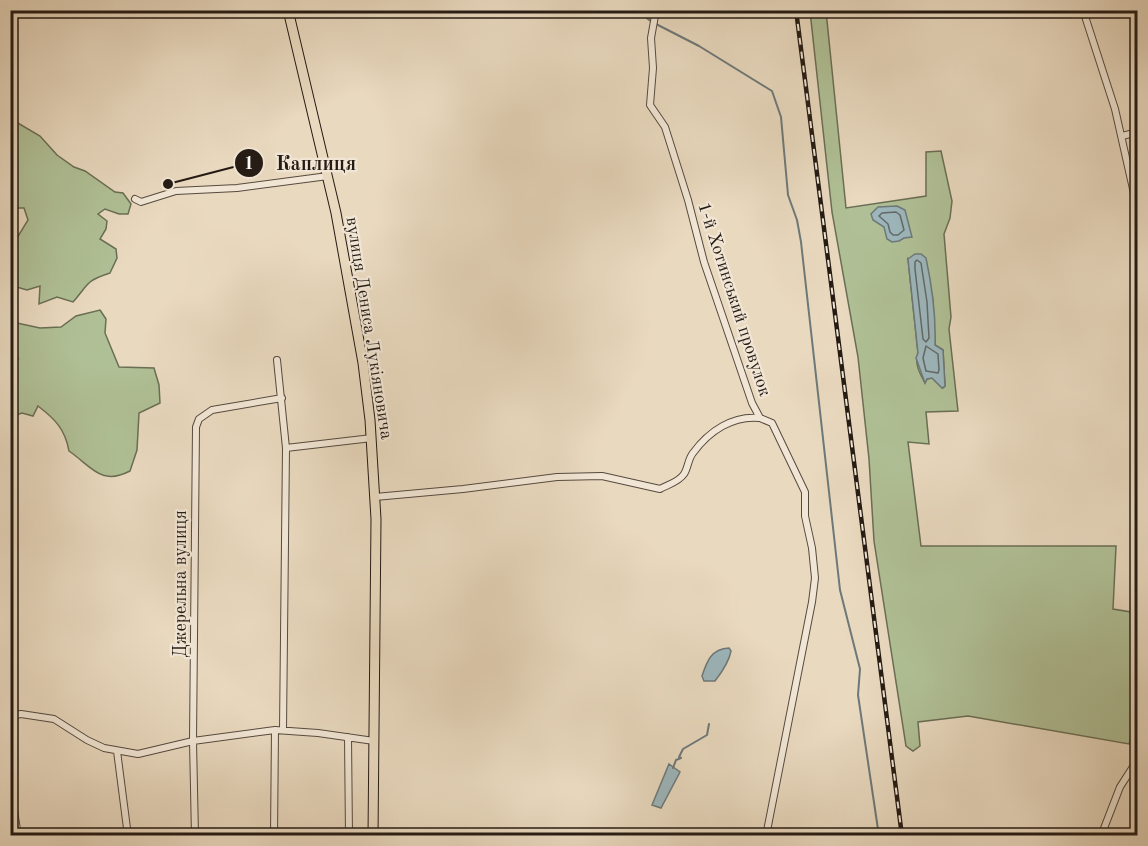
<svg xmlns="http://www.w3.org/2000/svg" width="1148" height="846" viewBox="0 0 1148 846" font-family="'Old Standard TT',serif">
<rect width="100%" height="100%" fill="#e9d9bf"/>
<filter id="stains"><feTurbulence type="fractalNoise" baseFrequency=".00333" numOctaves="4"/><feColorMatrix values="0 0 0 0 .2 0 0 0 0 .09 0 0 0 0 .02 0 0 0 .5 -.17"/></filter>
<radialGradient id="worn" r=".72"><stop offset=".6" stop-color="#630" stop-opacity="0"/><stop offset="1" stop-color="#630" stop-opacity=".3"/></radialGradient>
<path fill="#b0c096" stroke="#6a6e55" stroke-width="1.5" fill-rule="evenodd" d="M810,11h16l20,197 80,-12v-44l15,-1 11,50 -2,17 -6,16 7,83 -2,12 9,82 -32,1 3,32 -21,-2 13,104h195l-3,63 24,4v106l-8,25 -161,-28 -50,6 2,24 -7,5 -7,-5 -32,-205 -5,-82 -11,-102 -26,-145zM908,259l22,26 3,16 2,44 8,5 2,36 -2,2 -11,-10 -5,1 -2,4c-5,-9 -11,-20 -7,-30z
M11,119l29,17 17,19 17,12 11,4 30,21 8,1 8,11 -3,10h-9l-14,-5 -7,5 9,7 -1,8 -6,10 16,10 1,9 -7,15c-25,8 -21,11 -37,29l-16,-5 -18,7 1,-18 -13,4 -14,-4 -2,12v-59l6,-1 11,-18 -4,-12h-13l-1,-58 3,-3 -2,-2z
M100,310l6,9 -1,14 14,34 35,1 5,17 1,18 -21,10 -2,37 -7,21c-29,15 -38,-4 -61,-20 -4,-22 -14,-32 -31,-45l-5,10 -11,-3 -11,4v-65l7,6 -7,-21v-13l6,-1 23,5 21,-1 15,-11z"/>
<path fill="#9db7bd" stroke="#6d7979" stroke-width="1.5" d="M897,206l8,4 7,27 -8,1 -5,3 -7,1 -5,-3 -3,-12 -11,-7 -2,-6 7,-7z
M915,254h6l5,4c6,28 10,58 9,87l8,5 2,36 -3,2 -10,-10 -5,1 -2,4 -9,-25 2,-5 -10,-94z
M729,648l2,3c-2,11 -9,21 -16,30h-11l-2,-5c5,-15 9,-27 27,-28z
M669,764l11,8 -19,36 -9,-3z"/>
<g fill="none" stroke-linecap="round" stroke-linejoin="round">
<path stroke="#616968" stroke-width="1.5" d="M896,212l4,3 4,15 -6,5h-5l-3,-3 -2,-8 -9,-8 3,-3z
M917,260l4,3 6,39 2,36 -3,4 -3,-3 -8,-70v-7z
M926,346l12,8 1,16 -1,3 -12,-2 -3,-13z"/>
<path stroke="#6d7979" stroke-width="2" d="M636,10l16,12
M656,24l43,22 73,45 9,26 7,78 9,25 4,22 39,348 20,79 -2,26 21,141
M673,768l3,-8 5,-2 -2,-1 4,-8 24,-14 2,-11"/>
<g stroke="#564a3f" stroke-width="8">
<path id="minor" d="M656,10l-5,28 2,30 -3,37 15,22 23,73 16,62 48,141 8,15 12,5 33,69v24l7,32 3,30 -3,24 -46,234
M1083,10l32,99 23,102
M1122,136l16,-4
M135,199l6,3 35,-11 61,-3 91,-12
M277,360l9,88 -3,282
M286,448l86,-10
M375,497l88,-8 94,-12 45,-1 58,13c7,-4 19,-7 24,-15 4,-6 4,-15 9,-21 16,-22 40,-38 67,-35
M10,716l11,-2 33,5 33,21 17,8 34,6 55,-13 82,-11 43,3 56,8
M348,737l1,99
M117,751l11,85
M10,785l8,51
M195,836l-2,-95 3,-314 3,-8 13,-9 70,-12
M274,836l1,-106
M1101,836l19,-49 18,-28"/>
</g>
<g stroke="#251b14" stroke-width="11">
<path id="trunk" d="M288,10l48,203 27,150 7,57 6,99 -3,317"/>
</g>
<use href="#minor" stroke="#f1e6d5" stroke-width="6"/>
<use href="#trunk" stroke="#e9d9bf" stroke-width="9"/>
<g stroke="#251b14" stroke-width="4.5">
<path id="rail" d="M796,10l106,826"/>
</g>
<use href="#rail" stroke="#f1e6d5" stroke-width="2" stroke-dasharray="7" stroke-linecap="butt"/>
</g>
<g text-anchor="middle" stroke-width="4.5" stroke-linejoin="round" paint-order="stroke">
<g font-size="18" fill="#251b14" stroke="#f1e6d5">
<text transform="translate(735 299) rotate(72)" y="6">1-й Хотинський провулок</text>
<text transform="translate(370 328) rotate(81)" y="6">вулиця Дениса Лукіяновича</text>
<text transform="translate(180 584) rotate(-90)" y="6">Джерельна вулиця</text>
</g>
</g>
<path fill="none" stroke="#251b14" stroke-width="2" d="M168 184L249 163"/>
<g fill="#251b14" stroke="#f1e6d5" stroke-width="2">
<circle cx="168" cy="184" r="6"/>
<circle cx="249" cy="163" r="15"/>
</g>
<g font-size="18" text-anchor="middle" font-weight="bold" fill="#fff">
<text x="249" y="169">1</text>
</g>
<g font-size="20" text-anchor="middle" font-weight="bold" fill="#251b14" stroke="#f1e6d5" stroke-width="4.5" stroke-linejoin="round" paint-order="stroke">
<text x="316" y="170">Каплиця</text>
</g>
<rect width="1148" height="846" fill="none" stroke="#e9d9bf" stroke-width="36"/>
<rect x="12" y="12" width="1124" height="822" fill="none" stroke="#251b14" stroke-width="3"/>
<rect x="18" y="18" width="1112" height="810" fill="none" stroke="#251b14" stroke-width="1.5"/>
<rect width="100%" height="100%" filter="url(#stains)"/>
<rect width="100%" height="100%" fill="url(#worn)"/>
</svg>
